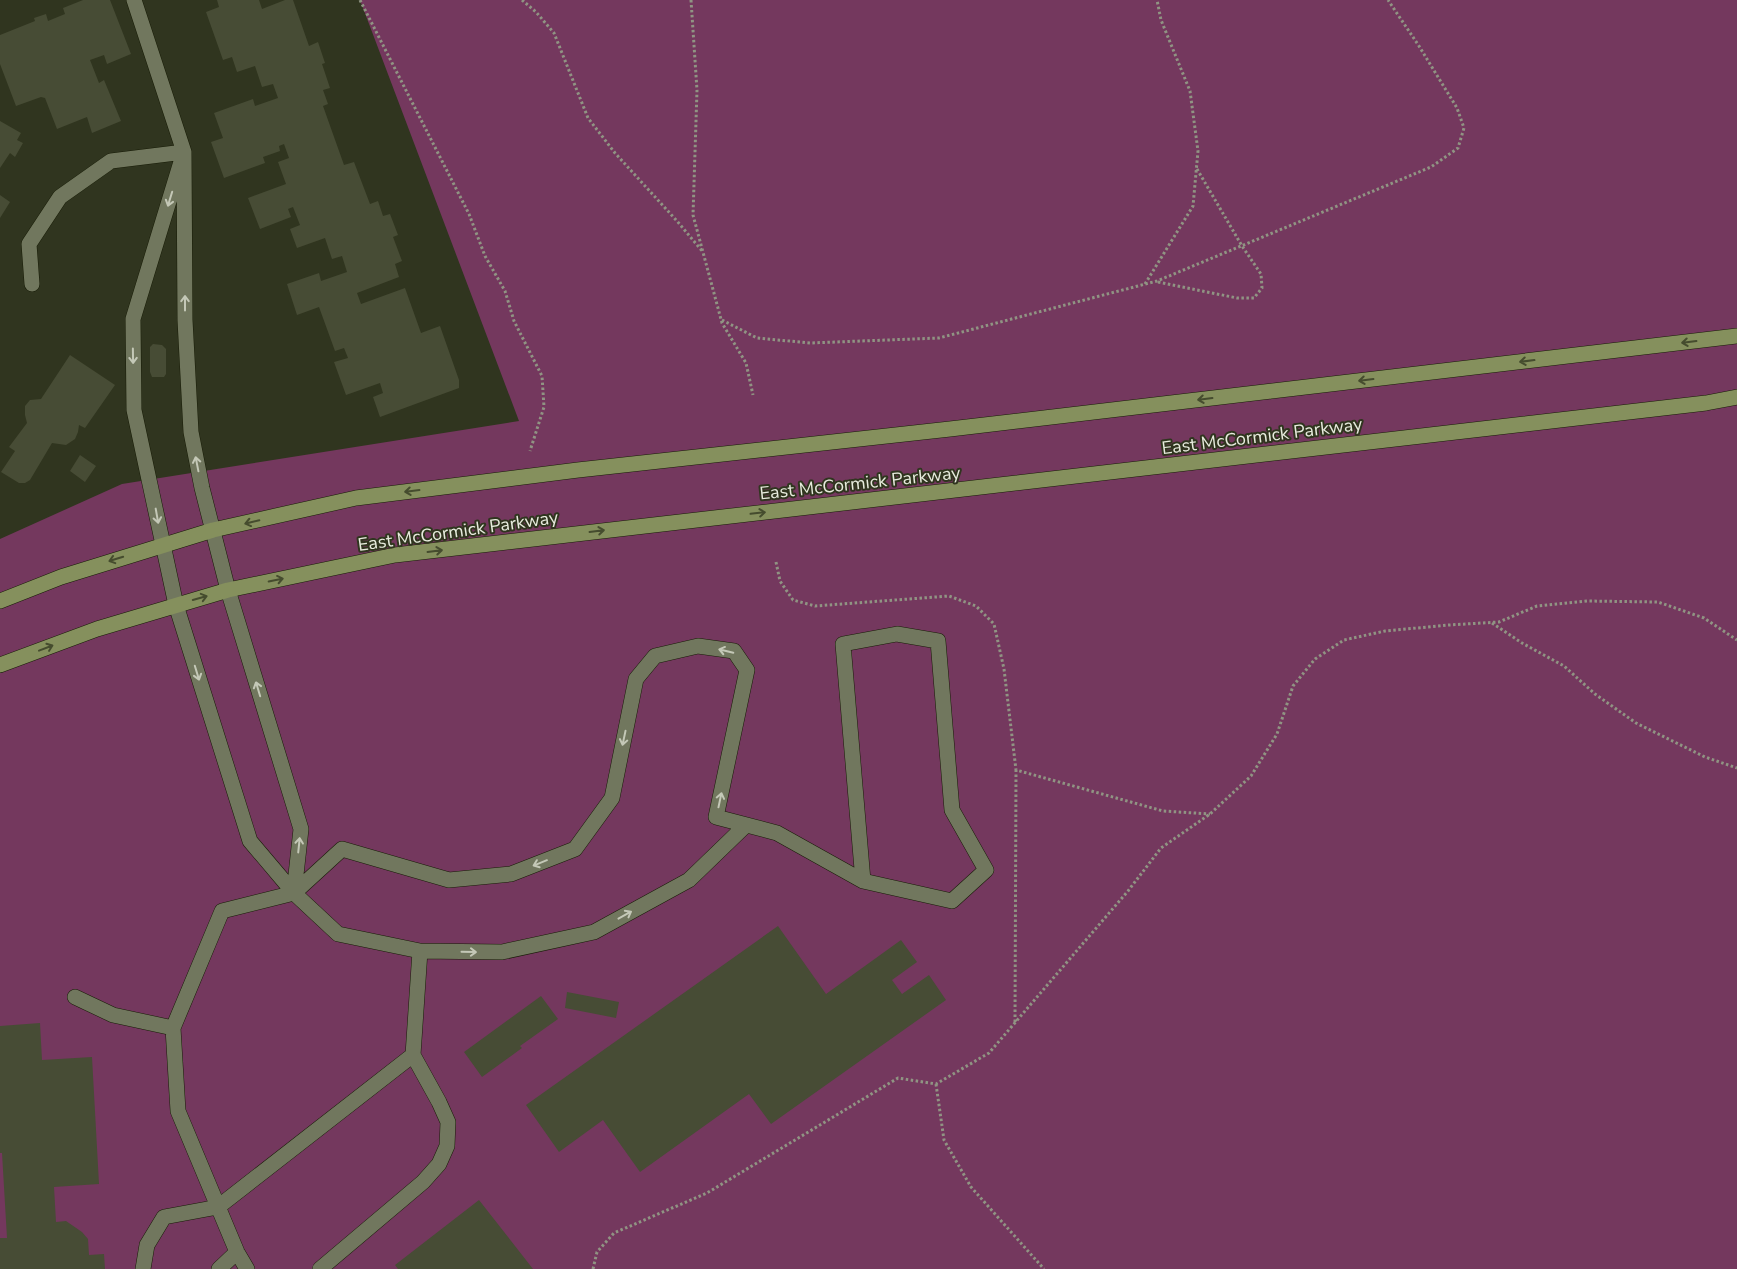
<svg xmlns="http://www.w3.org/2000/svg" width="1737" height="1269" viewBox="0 0 1737 1269" font-family="'Nunito Sans',sans-serif">
<rect width="100%" height="100%" fill="#30351f"/>
<path fill="#74385e" d="M360,0h1377v1269h-1737v-730l122,-55 397,-63z"/>
<path fill="#474c35" d="M83,0h27l21,54 -24,10 -3,-9 -14,5 9,23 5,-3 17,41 -29,12 -5,-16 -30,12 -12,-31 -4,-1 -25,9 -16,-42v-29l35,-14 -1,-3 12,-4 2,7 17,-7 -2,-6z
M217,0h42l3,9 23,-9h8l16,46 9,-4 7,21 -3,1 8,24 -7,2 5,14 -5,2 21,59 10,-3 16,42 8,-3 5,15 7,-2 8,21 -5,2 9,24 -7,3 4,13 -42,16 4,11 44,-16 16,45 19,-7 19,54v8l-79,29 -7,-20 10,-4 -3,-10 -34,12 -12,-33 14,-4 -4,-10 -9,3 -16,-44 -22,8 -10,-31 32,-11 2,8 26,-9 -5,-16 -10,3 -7,-21 -28,10 -7,-19 10,-4 -7,-18 -5,2 3,8 -31,12 -12,-31 38,-14 -8,-22 11,-4 -5,-14 -5,2 1,5 -17,6 2,6 -41,15 -13,-36 12,-4 -9,-25 39,-14 2,7 23,-8 -5,-14 -11,3 -7,-21 -18,6 -5,-15 -9,3 -17,-48 13,-5z
M0,121l21,12 -4,7 6,3 -8,14 -5,-4 -10,15z
M0,195l10,7 -10,16z
M153,344l9,1 4,4v25l-2,3h-12l-2,-5v-25z
M70,355l45,30 -30,43 -6,-3 -1,7 -3,7 -9,6 -14,-2 -22,37 -5,3h-6l-18,-11 14,-21 -6,-4 18,-24 -2,-8v-9l5,-6 11,-1z
M80,455l16,11 -11,16 -15,-11z
M778,926l48,68 75,-54 16,22 -25,18 10,14 27,-19 17,25 -175,124 -22,-30 -109,78 -37,-52 -44,32 -33,-47z
M567,992l52,10 -3,16 -51,-10z
M541,996l17,23 -38,27 2,2 -40,29 -18,-25z
M40,1023l2,37 50,-3 7,127 -45,3 2,35 10,-1 16,11 6,7 1,16 15,-1 1,15h-105v-31h7l-5,-85h-2v-127z
M479,1200l54,69h-135l-3,-4z"/>
<g fill="none" stroke-linecap="round" stroke-linejoin="round">
<g stroke="#181c07" stroke-width="16">
<path id="minor" d="M134,0l50,152 1,168 6,112 11,56 26,102 73,239 -7,64
M184,152l-51,167 1,91 42,195 74,236 44,52 44,41 82,17 -7,104 26,47 9,20 -1,24 -8,18 -16,18 -103,87
M32,284l-3,-40 31,-47 51,-36 73,-9
M420,951l82,1 92,-20 95,-52 57,-55
M75,997l38,18 60,13 49,-117 72,-18 48,-44 107,31 62,-6 64,-25 37,-51 24,-119 19,-23 43,-10 36,5 13,19 -31,147 61,16 86,48 89,20 34,-31 -34,-60 -14,-169 -41,-7 -54,10 20,237
M173,1028l5,83 59,141 10,17
M143,1269l4,-24 17,-28 54,-10 195,-152
M219,1269l18,-17"/>
</g>
<g stroke="#181c07" stroke-width="16">
<path id="major" d="M0,601l61,-24 152,-47 143,-32 222,-28 372,-41 787,-93
M0,665l97,-36 131,-39 167,-35 1311,-152 31,-6"/>
</g>
<path stroke="#909483" stroke-width="3" stroke-dasharray="2.5 2.5" stroke-linecap="butt" d="M360,0l109,214 16,42 20,35 9,30 28,55 2,31 -14,44
M522,0l14,12 18,21 34,85 27,35 62,68 26,31
M691,0l6,90 -4,125 29,108 24,40 7,32
M1158,282l79,16h17l8,-10 -1,-14 -19,-28 -45,-77
M1145,284l48,-78 5,-55 -8,-60 -29,-71 -4,-20
M722,320l35,18 53,5 129,-5 218,-57 274,-114 27,-19 6,-20 -7,-20 -38,-62 -31,-46
M776,562l4,19 13,19 22,6 134,-10 27,10 18,18 10,45 12,101 147,41 47,3
M1492,623l30,20 42,23 31,28 41,29 69,34 32,11
M1015,1022l1,-252
M936,1084l8,56 27,47 73,82
M593,1269l4,-17 17,-19 93,-40 191,-115 38,6 53,-31 139,-162 33,-43 49,-34 41,-38 26,-42 16,-48 22,-27 29,-19 41,-9 64,-6 50,-3 38,-16 50,-5 71,1 46,16 33,22"/>
<use href="#minor" stroke="#71775e" stroke-width="15"/>
<use href="#major" stroke="#85905d" stroke-width="15"/>
</g>
<defs><path id="oneway-shaft" d="M-6 0H5M1.5-3L5.5 0L1.5 3" fill="none" stroke-width="1.6" stroke-linecap="round" stroke-linejoin="round" transform="scale(1.25)"/></defs>
<g stroke="#c4c8b7">
<use href="#oneway-shaft" transform="translate(170 199) rotate(107)"/>
<use href="#oneway-shaft" transform="translate(185 303) rotate(-90)"/>
<use href="#oneway-shaft" transform="translate(133 356) rotate(89)"/>
<use href="#oneway-shaft" transform="translate(197 464) rotate(-101)"/>
<use href="#oneway-shaft" transform="translate(157 516) rotate(80)"/>
<use href="#oneway-shaft" transform="translate(726 651) rotate(-167)"/>
<use href="#oneway-shaft" transform="translate(197 673) rotate(73)"/>
<use href="#oneway-shaft" transform="translate(258 689) rotate(-107)"/>
<use href="#oneway-shaft" transform="translate(624 738) rotate(102)"/>
<use href="#oneway-shaft" transform="translate(720 800) rotate(-78)"/>
<use href="#oneway-shaft" transform="translate(299 845) rotate(-84)"/>
<use href="#oneway-shaft" transform="translate(540 863) rotate(158)"/>
<use href="#oneway-shaft" transform="translate(625 915) rotate(-29)"/>
<use href="#oneway-shaft" transform="translate(469 952) rotate(1)"/>
</g>
<g stroke="#454c2e">
<use href="#oneway-shaft" transform="translate(1689 342) rotate(173)"/>
<use href="#oneway-shaft" transform="translate(1527 361) rotate(173)"/>
<use href="#oneway-shaft" transform="translate(1366 380) rotate(173)"/>
<use href="#oneway-shaft" transform="translate(1205 399) rotate(173)"/>
<use href="#oneway-shaft" transform="translate(412 491) rotate(173)"/>
<use href="#oneway-shaft" transform="translate(758 513) rotate(-6)"/>
<use href="#oneway-shaft" transform="translate(252 522) rotate(167)"/>
<use href="#oneway-shaft" transform="translate(597 531) rotate(-7)"/>
<use href="#oneway-shaft" transform="translate(435 551) rotate(-7)"/>
<use href="#oneway-shaft" transform="translate(116 559) rotate(163)"/>
<use href="#oneway-shaft" transform="translate(276 580) rotate(-12)"/>
<use href="#oneway-shaft" transform="translate(200 598) rotate(-16)"/>
<use href="#oneway-shaft" transform="translate(46 648) rotate(-21)"/>
</g>
<g text-anchor="middle" stroke-width="4" stroke-linejoin="round" paint-order="stroke">
<g font-size="18" fill="#e7ebdd" stroke="#30351f">
<text transform="translate(1262 436) rotate(-7)" y="6">East McCormick Parkway</text>
<text transform="translate(860 483) rotate(-6)" y="6">East McCormick Parkway</text>
<text transform="translate(458 531) rotate(-8)" y="6">East McCormick Parkway</text>
</g>
</g>
</svg>
